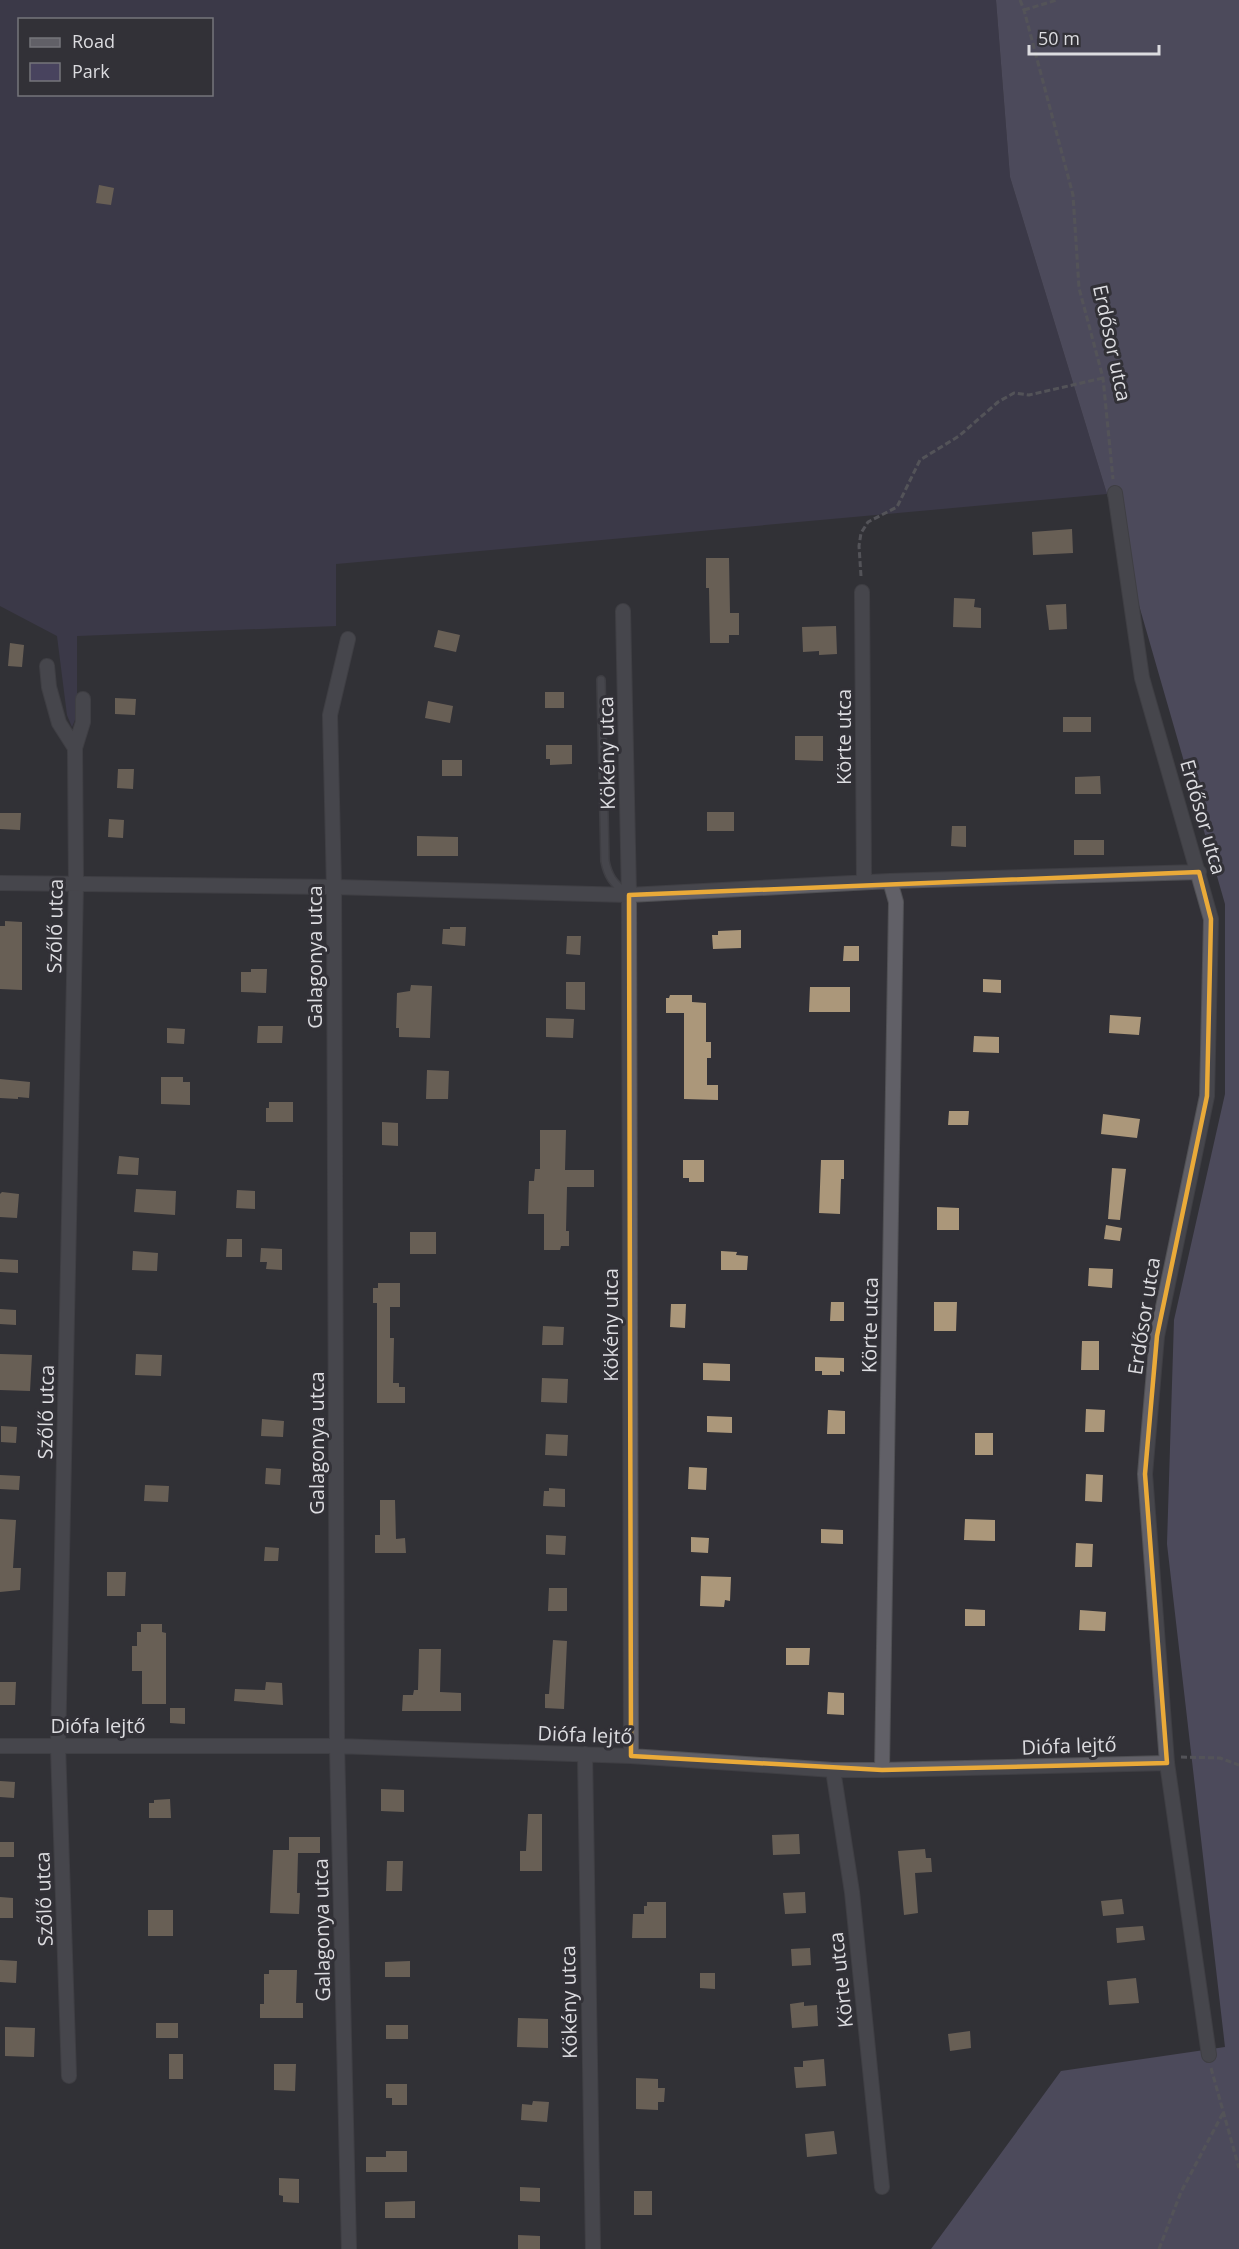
<svg xmlns="http://www.w3.org/2000/svg" width="1239" height="2249" viewBox="0 0 1239 2249" font-family="'Open Sans',sans-serif">
<rect width="100%" height="100%" fill="#323137"/>
<path fill="#48435e" fill-rule="evenodd" d="M0,0h996l14,177 97,317 -771,70v62l-259,10v79l-5,12 -5,-12 -10,-79 -57,-30zM20,20h192v74h-192z"/>
<path fill="#6e6987" d="M996,0h243v2249h-308l130,-178 164,-24 -58,-503 7,-224 51,-226v-190l-118,-410 -97,-317z"/>
<path fill="#ab977a" d="M99,185l15,3 -3,17 -15,-2z
M1072,529l1,24 -40,2 -1,-23z
M706,558h23l1,55h9v22h-10v8h-19l-1,-55h-3z
M954,598l21,1 -1,8 7,1v20l-28,-1z
M1066,604l1,25 -18,1 -3,-25z
M836,626l1,28 -18,1v-4l-16,1 -1,-25z
M438,630l22,5 -4,17 -22,-5z
M10,643l14,2 -2,22 -14,-1z
M545,692h19v16h-19z
M115,698l21,1 -1,16 -20,-1z
M428,701l25,5 -3,17 -25,-5z
M1063,717h28v15h-28z
M795,736h28v25l-28,-1z
M546,745h26v19l-22,1v-6h-4z
M442,760h20v16h-20z
M118,769h16l-1,20 -16,-1z
M1100,776l1,18h-26v-17z
M707,812h27v19h-27z
M0,813h21l-1,17 -20,-1z
M109,819l15,1 -1,18 -15,-1z
M952,826h14v21l-15,-1z
M417,836l41,1v19h-41z
M1074,840h30v15h-30z
M5,921l17,1v68l-22,-1v-63h5z
M450,927h16l-1,19 -23,-2 1,-15h7z
M741,930v18l-28,1 -1,-14h6v-4z
M567,936h14l-1,19 -14,-1z
M844,946h15v15h-16z
M251,969h16l-1,24 -25,-1v-20h10z
M983,979l18,1v13l-18,-1z
M566,982h19v28l-19,-1z
M411,985l21,1 -2,52 -31,-1v-9h-3l1,-35 13,-2z
M810,987h40v25h-41z
M670,995h22v7l14,1v39h5v16h-4v27h11v15l-34,-1v-86h-18v-15h3z
M1110,1015l31,2 -2,18 -30,-2z
M546,1018l28,1 -1,19 -27,-1z
M258,1026h25l-1,17h-25z
M167,1028l18,1 -1,15 -17,-1z
M974,1036l25,1v16l-26,-1z
M427,1070l22,1 -1,28h-22z
M161,1077h22v5h7v23l-29,-1z
M0,1079l30,3 -1,16 -11,-1v2l-18,-1z
M269,1102h24v20h-27v-14h3z
M949,1111h20l-1,14h-20z
M1103,1114l37,5 -3,19 -36,-4z
M382,1122l16,1v23l-16,-1z
M540,1130h26l-1,40h29v17h-27l-1,44h3v15h-8l-1,4h-16v-36h-16l1,-33h5l1,-12h5z
M119,1156l20,2 -1,17 -21,-1z
M683,1160h21v22h-15v-4h-6z
M821,1160h23v19h-3l-1,35 -21,-1z
M1112,1168l14,1 -6,51 -12,-1z
M136,1189l40,2 -1,24 -41,-3z
M237,1190l18,1v18l-19,-1z
M2,1192l17,2 -2,24 -17,-1v-23z
M937,1207l22,1v22h-22z
M1106,1225l16,3 -2,13 -16,-2z
M410,1232h26v22h-26z
M227,1239h15v18h-16z
M261,1248l21,1v21l-16,-1 1,-7h-7z
M133,1251l25,2 -1,18 -25,-1z
M721,1251l16,1 -1,3 12,1 -1,14h-26z
M0,1259l18,1v13l-18,-1z
M1089,1268l24,1 -1,19 -24,-2z
M378,1283h22v24h-10v31h4l-1,45h6v4h6v16h-28v-100h-4v-15h5z
M831,1302h13v19h-14z
M934,1302h23l-1,29h-22z
M671,1304h15l-1,24 -15,-1z
M0,1309l16,1v15l-16,-1z
M543,1326l21,1 -1,18h-21z
M1082,1341h17v29h-18z
M0,1354l32,1 -2,36 -30,-1z
M136,1354l26,1 -1,21 -26,-1z
M815,1357l29,1v14l-4,-1v4h-18v-4h-7z
M703,1363l27,1v17l-27,-1z
M542,1378l26,1 -1,24 -26,-1z
M1086,1409l19,1 -1,22h-19z
M828,1410l17,1v23h-18z
M707,1416l25,1v16l-25,-1z
M262,1419l22,2 -1,16 -22,-1z
M1,1426l16,1 -1,16 -15,-1z
M975,1433h18v22h-18z
M546,1434l22,1 -1,21 -22,-1z
M689,1467l18,1 -1,22 -18,-1z
M266,1468l15,1 -1,16 -15,-1z
M1086,1474l17,1 -1,27 -17,-1z
M0,1475l20,1 -1,14 -19,-1z
M145,1485l24,1 -1,16 -24,-1z
M549,1488l16,1v18l-22,-1 1,-15h5z
M380,1500h15l1,39 9,-1 1,15h-31v-18h5z
M0,1519l16,1 -3,48h8l-1,22 -20,2z
M965,1519l30,1v21l-31,-1z
M821,1529l22,1v14l-22,-1z
M546,1535l20,1 -1,19 -19,-1z
M691,1537l18,1 -1,15 -17,-1z
M1076,1543l17,1 -1,23h-17z
M265,1547l14,1 -1,13h-14z
M107,1572h19l-1,24h-18z
M701,1576l30,1 -1,24 -5,-1 -1,7 -24,-1z
M549,1588h18v23h-19z
M965,1609l20,1v16h-20z
M1080,1610l26,2 -1,19 -26,-1z
M141,1624h21v8l4,1v71h-24v-33h-10v-25h5v-14h4z
M553,1640l14,1 -3,68 -19,-1v-14h4z
M786,1648h24l-1,17h-23z
M419,1649h22l-1,43 21,1v18h-59l1,-16h10l1,-5h4z
M0,1682h16l-1,23h-15z
M266,1682l16,1 1,22 -49,-4 1,-12 30,1z
M828,1692l16,1v22l-17,-1z
M170,1708h15v16l-15,-1z
M0,1781l15,1 -1,16 -14,-1z
M381,1789l23,1v22l-23,-1z
M170,1799l1,19h-22v-15h5v-3z
M528,1814h14v57h-22v-20h6z
M799,1834l1,20 -27,1 -1,-20z
M289,1837h31v16h-22l-1,40h3l-1,21 -29,-1 3,-63h16z
M0,1842h14v15h-14z
M925,1849l1,9h5l1,14 -17,1 3,40 -14,2 -6,-64z
M387,1861h16l-1,30h-16z
M805,1892l1,21 -21,1 -2,-21z
M0,1897l13,1v20h-13z
M1122,1899l2,15 -21,2 -2,-15z
M647,1902h19v36h-34l1,-24h11v-8h3z
M148,1910h25v26h-25z
M1143,1926l2,14 -28,3 -1,-15z
M810,1948l1,17 -19,1 -1,-17z
M0,1960l17,1 -1,22 -16,-1z
M410,1961v16h-25v-15z
M269,1970h28l-1,33h7v15h-43v-14h4v-30h5z
M700,1973h15v16l-15,-1z
M1136,1978l3,25 -30,2 -2,-24z
M804,2002v4l13,-1 1,21 -26,2 -2,-24z
M518,2018l30,1v29l-31,-1z
M156,2023h22v15h-22z
M386,2025h22v14h-22z
M5,2027l30,1 -1,29 -29,-1z
M970,2031l1,17 -21,3 -2,-17z
M169,2054h14v25h-14z
M824,2059l2,27 -30,2 -2,-21h9v-6z
M274,2064h22l-1,27 -21,-1z
M636,2078l22,1v9h7l-1,14h-6v8l-22,-1z
M386,2084h21v21h-15v-7h-6z
M533,2101l16,1 -2,20 -26,-2 1,-16 10,1z
M834,2131l3,23 -30,3 -2,-23z
M386,2151h21v21h-41v-15h20z
M279,2178l20,1v24l-16,-1v-6l-4,-1z
M520,2187l20,1v14l-20,-1z
M634,2191h18v24h-18z
M415,2201v17h-30v-16z
M518,2235l22,1v13h-22z"/>
<g fill="none" stroke-linecap="round" stroke-linejoin="round">
<g stroke="#505054" stroke-width="10">
<path id="service" d="M601,680l4,181c3,15 8,22 20,31"/>
</g>
<g stroke="#505054" stroke-width="16">
<path id="minor" d="M1115,493l27,185 69,241 -4,177 -50,240 -12,138 22,289 42,292
M862,592l2,290
M623,611l6,284 2,861
M348,639l-18,76 4,172 3,859 12,503
M47,666l2,21 10,36 16,25 1,136 -18,862 11,330
M75,748l8,-26v-23
M0,883l334,4 295,8 261,-14 309,-9
M0,1746h337l294,10 202,14h49l285,-7
M585,1754l8,495
M833,1770l19,122 30,295
M882,1770l14,-868 -6,-21"/>
</g>
<path stroke="#7d7d82" stroke-width="3" stroke-dasharray="6 3" stroke-linecap="butt" d="M1020,0l4,10 49,185 6,93 24,90 10,101
M1024,10l33,-10
M861,576l-2,-30 2,-13 7,-11 29,-15 23,-47 39,-24 39,-34 16,-9 15,2 74,-17
M1181,1757l39,1 19,7
M1211,2068l28,100
M1159,2249l22,-57 42,-79"/>
<use href="#service" stroke="#616067" stroke-width="7"/>
<use href="#minor" stroke="#616067" stroke-width="14"/>
</g>
<path d="M0 0H1239V2249H0ZM1199,872l12,47 -4,177 -50,240 -12,138 22,289 -285,7 -251,-14 -2,-861z" fill="#323137" fill-opacity=".55" fill-rule="evenodd"/>
<path fill="none" stroke="#eaaa39" stroke-width="4.5" stroke-linejoin="round" d="M1199,872l12,47 -4,177 -50,240 -12,138 22,289 -285,7 -251,-14 -2,-861z"/>
<g text-anchor="middle" stroke-width="6" stroke-linejoin="round" paint-order="stroke">
<g font-size="20" fill="#dcdce0" stroke="#323137">
<text transform="translate(1112 343) rotate(78)" y="7">Erdősor utca</text>
<text transform="translate(844 737) rotate(-90)" y="7">Körte utca</text>
<text transform="translate(607 753) rotate(-91)" y="7">Kökény utca</text>
<text transform="translate(1203 817) rotate(74)" y="7">Erdősor utca</text>
<text transform="translate(55 926) rotate(-89)" y="7">Szőlő utca</text>
<text transform="translate(315 957) rotate(-90)" y="7">Galagonya utca</text>
<text transform="translate(1144 1316) rotate(-81)" y="7">Erdősor utca</text>
<text transform="translate(611 1325) rotate(-90)" y="7">Kökény utca</text>
<text transform="translate(870 1325) rotate(-89)" y="7">Körte utca</text>
<text transform="translate(46 1412) rotate(-89)" y="7">Szőlő utca</text>
<text transform="translate(317 1443) rotate(-90)" y="7">Galagonya utca</text>
<text x="98" y="1733">Diófa lejtő</text>
<text transform="translate(585 1735) rotate(2)" y="7">Diófa lejtő</text>
<text transform="translate(1069 1746) rotate(-2)" y="7">Diófa lejtő</text>
<text transform="translate(44 1899) rotate(-92)" y="7">Szőlő utca</text>
<text transform="translate(322 1930) rotate(-91)" y="7">Galagonya utca</text>
<text transform="translate(841 1980) rotate(-96)" y="7">Körte utca</text>
<text transform="translate(569 2002) rotate(-91)" y="7">Kökény utca</text>
</g>
</g>
<rect x="18" y="18" width="195" height="78" fill="#323137" stroke="#76757b" stroke-width="1.5"/>
<rect x="30" y="38" width="30" height="9" fill="#616067" stroke="#76757b" stroke-width="1.5"/>
<text x="72" y="48" font-size="18" fill="#dcdce0">Road</text>
<rect x="30" y="63" width="30" height="18" fill="#48435e" stroke="#76757b" stroke-width="1.5"/>
<text x="72" y="78" font-size="18" fill="#dcdce0">Park</text>
<path d="M1029 45v9h130v-9" fill="none" stroke="#dcdce0" stroke-width="3"/>
<text x="1038" y="45" font-size="18" fill="#dcdce0" stroke="#323137" stroke-width="4.5" paint-order="stroke">50 m</text>
</svg>
